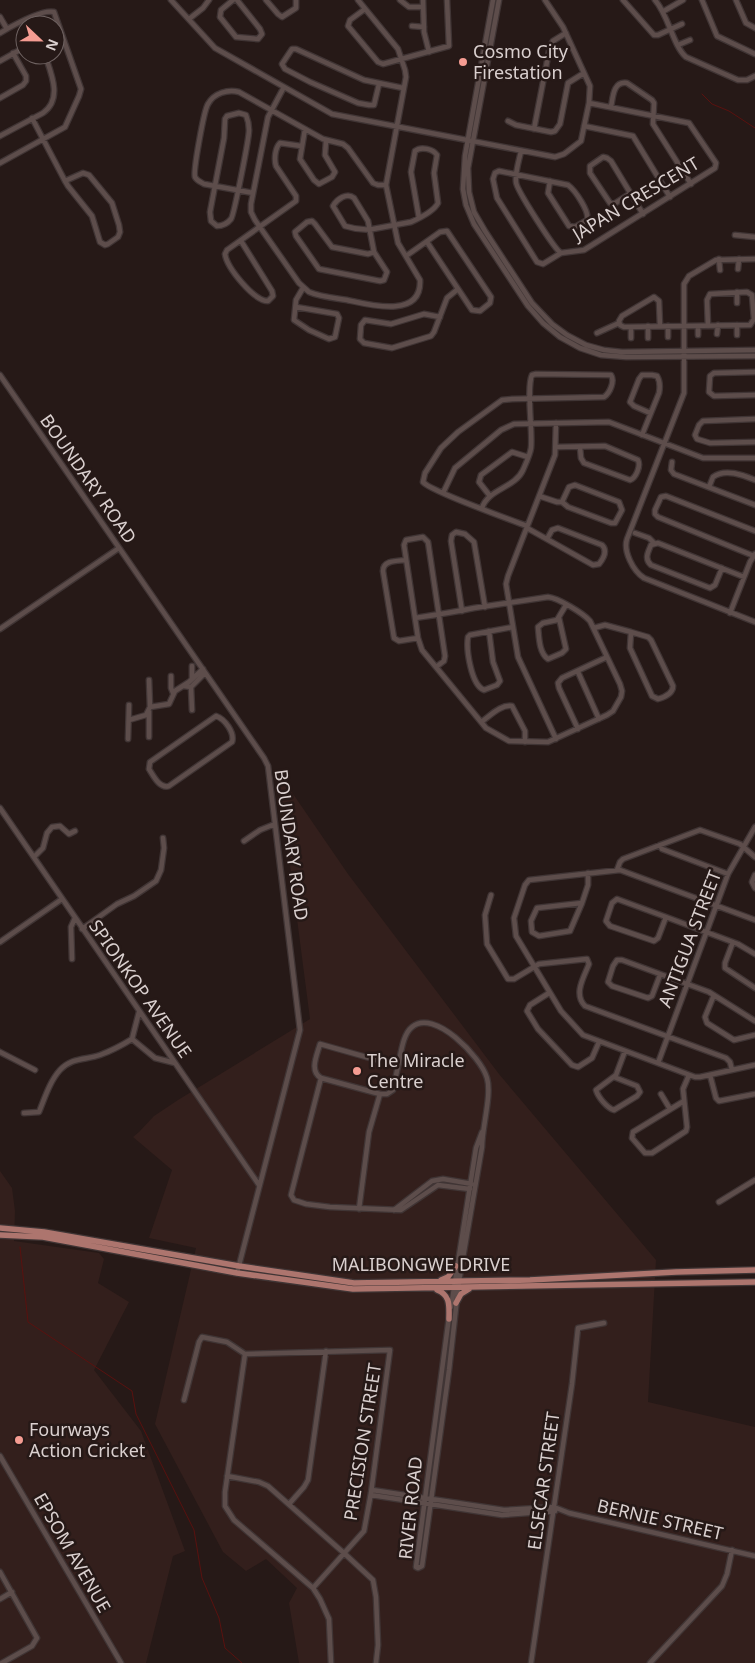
<svg xmlns="http://www.w3.org/2000/svg" width="755" height="1663" viewBox="0 0 755 1663" font-family="'Noto Sans',sans-serif">
<rect width="100%" height="100%" fill="#261917"/>
<path fill="#331f1c" d="M278,772l70,102 151,200 157,186 -8,142 107,25v236h-456l-10,-60 8,-15 -31,-29 -20,12 -23,-19 -68,-128 41,-176 -47,-10 23,-68 -39,-33 6,-5 15,-16 24,-16 132,-81z
M0,1171l12,17 3,23 -1,30 85,12 5,6 -6,24 31,19 -35,68 47,61 44,120 -12,5 -27,107h-146z"/>
<g fill="none" stroke-linecap="round" stroke-linejoin="round">
<path stroke="#5a110f" stroke-width="1" d="M702,94l10,10 17,7 26,17
M20,1247l8,75 104,69 4,23 58,116 8,48 17,40 6,30 17,15"/>
<g stroke="#403535" stroke-width="7">
<path id="minor" d="M171,0l44,48 117,66 223,43 9,-3 17,-13 8,-38 1,-17 -27,-59 -18,-27
M233,0l-12,10 -1,7 16,20 22,2 4,-5 -2,-5 -23,-29
M266,0l12,14 4,3 14,-9v-8
M400,0l9,7h14
M423,0l1,32 5,20
M493,0l-28,156 -2,33 3,16 8,19 54,82 15,17 17,14 20,11 21,7 25,2 129,-1
M499,0l-31,168 1,24 5,20 11,19 47,72 20,21 15,11 19,10 18,5 18,2 133,-2
M623,0l31,35h4l24,-11
M655,0c14,16 18,46 31,57l52,23h9l8,-4
M702,0l15,36 38,18
M736,0l10,23 9,5
M365,9l-15,11 -2,6 30,36 5,2 66,-18 -2,-46
M664,11l19,-11
M0,17l7,12
M189,19l14,-11 6,-8
M412,26l12,1
M0,33c12,-7 42,-24 54,-21l27,77 -2,7 -14,31 -65,36
M678,45l12,-5
M0,61l25,-14
M379,84l-5,21h-5l-11,-2 -48,-21 -25,-13 -3,-5 10,-15h4l68,31 39,8
M284,87l-16,30 -17,87v8l4,8 44,63 10,9c12,5 26,6 38,8 23,5 75,19 73,-20l-22,-37 -12,-58 20,-108 -1,-7 -7,-21 -40,-49
M0,98l23,-13 3,-4v-5l-13,-23
M611,107c2,-10 2,-26 16,-24l25,17 2,3 -1,21 38,60
M239,113l7,2c2,5 3,10 3,15 0,9 -15,85 -18,89 -4,5 -9,7 -14,7l-6,-5 -1,-9 14,-74 1,-19 2,-3z
M32,118l33,63 3,5 24,30 8,26 5,3 3,-1 10,-7 2,-5 -1,-7 -7,-22 -23,-28 -6,-2 -18,8
M508,121l8,4 35,7 4,-1 5,-7 8,-41 16,-10
M584,126l49,10 37,61
M305,129l-5,30 14,21 5,4 13,-7 3,-5 -10,-17 1,-14
M534,129l16,-83 3,-5 13,-8
M0,136l43,-23c20,-14 8,-40 2,-58
M521,151c-2,10 -6,21 -5,31 0,7 39,68 45,71l23,-3 131,-82 1,-5 -27,-40 -100,-20
M550,181l-2,12 21,33 6,1 12,-7c3,-8 -12,-30 -19,-35l-69,-14 -4,2 -2,6 4,19 40,64 6,2 18,-11
M253,193l-49,-9c-3,-2 -7,-3 -9,-7 -2,-6 9,-67 13,-73 6,-11 20,-15 31,-12l84,47 20,5 5,4 25,35 5,2h8
M631,193l-17,11 -4,-1 -20,-30v-7l13,-9 4,1 4,3 32,53
M735,235l20,2
M241,241l31,50 1,5 -5,5c-14,0 -41,-33 -43,-47l2,-4 69,-49v-5l-20,-30c-2,-7 -1,-18 4,-23l21,3
M374,252l-6,2 -36,-7 -17,-23 -3,-3 -5,1 -12,10 1,4 23,33 61,12 4,-1 3,-8 -13,-20 -6,-31 -14,-23c-7,-6 -17,1 -21,8l12,20c9,3 19,4 28,3l38,-7c9,-4 23,-11 27,-19l-4,-30 3,-18c-4,-6 -16,-9 -22,-4l-4,21 8,46
M406,256l34,-24 7,-1 44,66 -1,6 -10,8 -8,-1 -45,-68
M719,259l1,11
M755,259l-39,1 -27,16 -5,8v109l-57,146c-4,12 6,32 17,39l111,44
M738,269l1,-10
M737,303v-11
M296,307l41,7 2,4 -4,19 -6,2 -20,-9 -15,-10 2,-20 7,-12
M440,317l-16,-3 -33,10 -26,-4 -4,5 -1,14 4,4 28,5 39,-12 3,-4 13,-34 11,-9
M648,326v12
M660,326l-1,-25 -5,-4 -32,19 -3,5 1,4 4,2 126,-2 4,-6 -2,-24 -5,-3 -37,2 -3,6 1,26
M698,326v9
M631,327v11
M597,333l22,-10
M717,334l1,-9
M737,335v-10
M668,337v-11
M755,372l-41,1 -4,3 -1,16 5,4 41,-1
M0,375l264,383 4,8 32,264 -63,243
M755,419l-52,2 -4,4 -4,10 2,4 13,4 45,-1
M642,435l17,-42c1,-5 1,-12 -2,-17l-5,-1h-10l-3,4 -9,23 4,4 16,7
M556,447l49,-1 33,14c3,6 -2,18 -8,20l-46,-17 -3,-5 -1,-11
M672,462l-1,8 3,4 81,31
M709,487l4,-10c12,-9 30,-2 42,3
M443,493l12,-25 46,-38 13,-6 95,-2 94,36h52
M490,496l-11,-14 2,-7 31,-23 16,5
M539,496l18,6h5l6,5 43,16h4l7,-13 -3,-8 -44,-17 -6,2 -7,15
M482,508c6,-19 33,-20 41,-38 3,-7 7,-15 8,-22 2,-16 -5,-60 1,-73l4,-1 75,1c4,6 -1,18 -7,22l-92,2 -10,1 -44,32 -17,16 -16,25 -2,9c7,9 88,38 104,44
M527,528l66,37 6,-1c4,-5 9,-13 3,-19l-44,-17 -6,2 -5,9
M635,533l14,5 5,5
M754,556l-96,-39 -3,-3v-4l6,-13 5,-1 89,35
M406,560c-9,1 -23,0 -23,11l11,67 5,3 19,-3
M722,568l-7,17 -5,3 -59,-23c-7,-6 -3,-13 0,-20l7,-2 86,34
M462,611l-11,-70 1,-6 4,-3 9,2 9,8 11,65
M730,613l20,-51 5,-8
M415,618c20,-3 40,-6 59,-10l74,-11c10,1 35,16 42,24l30,63 2,7 -1,6 -8,14 -6,4 -59,27 -39,-1 -23,-13 -64,-78 -4,-12 -14,-93 2,-5 17,-3 5,5 17,114 -1,5 -8,6
M559,618l7,31 -4,4 -14,6c-9,-6 -9,-22 -10,-32l5,-4 14,-3 9,-15
M594,628l11,-3 26,7 -1,16 22,48 6,3c7,-2 15,-5 15,-13l-22,-46 -3,-3 -17,-5
M0,629l119,-81
M489,631l4,31 7,19 -3,4 -13,5c-13,-5 -18,-41 -16,-53l2,-2 43,-8
M192,666v13
M578,672l21,47
M171,676v12l2,5
M149,680l1,27
M184,686l7,1 14,-14
M191,687l1,23
M216,716c9,3 19,17 16,26l-63,44c-9,3 -15,-9 -20,-17l1,-7z
M129,720l17,-5 4,-8 19,-3 6,-13 14,-9 14,-13
M481,722c9,-6 20,-18 31,-16l13,25v11
M578,729l-19,-41 -1,-5 4,-5 45,-21
M149,737v-26
M128,739l1,-34
M556,739l-38,-82 -12,-73 2,-8 47,-121 1,-32
M0,808l259,377
M244,841l16,-11 15,-6
M660,845l2,4 66,25
M34,857l9,-9 4,-15 5,-6 8,-1 9,8 6,-3
M617,870l3,-8 3,-3 77,-29 40,14 15,13
M755,875l-3,7 3,6
M491,895l-6,20 2,29 21,35h6l25,-15 48,-5 2,5c-5,13 -16,30 -4,42l141,52 4,4 2,8
M582,903l-12,28 -31,5 -7,-4 -1,-11 6,-13 45,-5 6,-18v-12
M666,917l-49,-18 -5,4 -6,18 4,5 44,15 4,-3 8,-21 72,27 17,10
M755,920l-135,-50 -91,10 -4,5 -11,33 2,18 45,75 22,24 112,42h5l55,-12
M82,929l35,-25 17,-8 22,-15 5,-11 3,-22 -1,-10
M0,942l62,-43
M733,942l-8,21v5l30,20
M72,959l-1,-32 4,-9
M660,975l-8,21 -4,2 -36,-12 -4,-4 5,-16 4,-6h5l87,32 46,29
M549,993l-19,12 -3,6 11,18 34,36 6,2 14,-9 7,-16
M714,995l-9,22 2,6 27,17 21,-5
M132,1039l23,19 20,5
M0,1052l35,18
M658,1063l70,-189 27,-47
M398,1066c3,-11 4,-31 14,-39 22,-19 69,30 75,51 5,17 -5,49 -5,69l-23,134 -10,89 -27,196 -4,2 -2,-1 33,-250
M710,1075l6,23 3,3 36,-7
M614,1077l23,9 3,6 -3,4 -23,14c-7,-2 -16,-13 -18,-20l20,-15 9,-24
M321,1078c-12,-7 -4,-23 -1,-34l78,22 -5,24 -6,4h-7l-11,38 -10,77
M380,1094l-59,-16 -29,113 -1,4 3,5 12,4 24,3 71,3 37,-25 32,4
M661,1094l9,15
M684,1101l-51,31 -1,6 13,15h7l34,-22 1,-4 -4,-38 6,-14
M24,1113l15,-1c6,-15 11,-31 21,-42 12,-13 26,-10 40,-15 8,-3 24,-11 32,-16l7,-27
M719,1202l36,-22
M394,1210l38,-29 11,-2 29,5
M451,1307l25,-159 6,-16
M245,1354l-20,138v14l9,14 79,68 7,11 9,20 2,44
M184,1400l15,-58 3,-5 25,5 18,12 145,-4 -19,143 -7,38 -51,57
M0,1456l121,207
M227,1476l32,6 9,4 77,68 28,26 3,17 2,48 -2,18
M372,1490l132,20 50,-3 15,6 186,43
M371,1495l131,20 53,-4
M289,1504l15,-17 4,-7 18,-129
M0,1572l37,66 -5,8 -30,17
M0,1599l12,-7
M531,1663l41,-279 6,-56 26,-5
M650,1663l72,-77 5,-12 5,-24"/>
</g>
<g stroke="#403535" stroke-width="8">
<path id="major" d="M0,1228l44,4 195,34 115,17 176,-3 146,-8 79,-2
M0,1235l43,2 194,36 116,16 402,-7
M441,1280l7,-3 8,-11
M437,1290c14,5 12,17 12,29
M456,1303l5,-9 8,-5"/>
</g>
<use href="#minor" stroke="#5d4d4b" stroke-width="4.5"/>
<use href="#major" stroke="#ad756e" stroke-width="5.5"/>
</g>
<g fill="#f59c92" stroke="#261917" stroke-width="2">
<circle cx="463" cy="62" r="5"/>
<circle cx="357" cy="1071" r="5"/>
<circle cx="19" cy="1440" r="5"/>
</g>
<g text-anchor="middle" stroke-width="5" stroke-linejoin="round" paint-order="stroke">
<g font-size="18" fill="#dad0cf" stroke="#261917" text-anchor="start">
<text x="473" y="58">Cosmo City<tspan x="473" dy="21">Firestation</tspan></text>
<text x="367" y="1067">The Miracle<tspan x="367" dy="21">Centre</tspan></text>
<text x="29" y="1436">Fourways<tspan x="29" dy="21">Action Cricket</tspan></text>
</g>
<g font-size="18" fill="#dad0cf" stroke="#261917">
<text transform="translate(636 199) rotate(-31)" y="6">JAPAN CRESCENT</text>
<text transform="translate(88 479) rotate(55)" y="6">BOUNDARY ROAD</text>
<text transform="translate(291 845) rotate(82)" y="6">BOUNDARY ROAD</text>
<text transform="translate(690 939) rotate(-69)" y="6">ANTIGUA STREET</text>
<text transform="translate(140 989) rotate(55)" y="6">SPIONKOP AVENUE</text>
<text x="421" y="1271">MALIBONGWE DRIVE</text>
<text transform="translate(363 1442) rotate(-81)" y="6">PRECISION STREET</text>
<text transform="translate(544 1481) rotate(-82)" y="6">ELSECAR STREET</text>
<text transform="translate(411 1508) rotate(-84)" y="6">RIVER ROAD</text>
<text transform="translate(660 1520) rotate(13)" y="6">BERNIE STREET</text>
<text transform="translate(72 1553) rotate(60)" y="6">EPSOM AVENUE</text>
</g>
</g>
<g transform="translate(40 40) rotate(112)"><circle r="24" fill="#261917" stroke="#6e6261"/>
<path d="M0-4L9 19L0 12L-9 19Z" fill="#f59c92"/>
<text y="-8" font-size="14" font-weight="bold" text-anchor="middle" fill="#dad0cf">N</text>
</g>
</svg>
